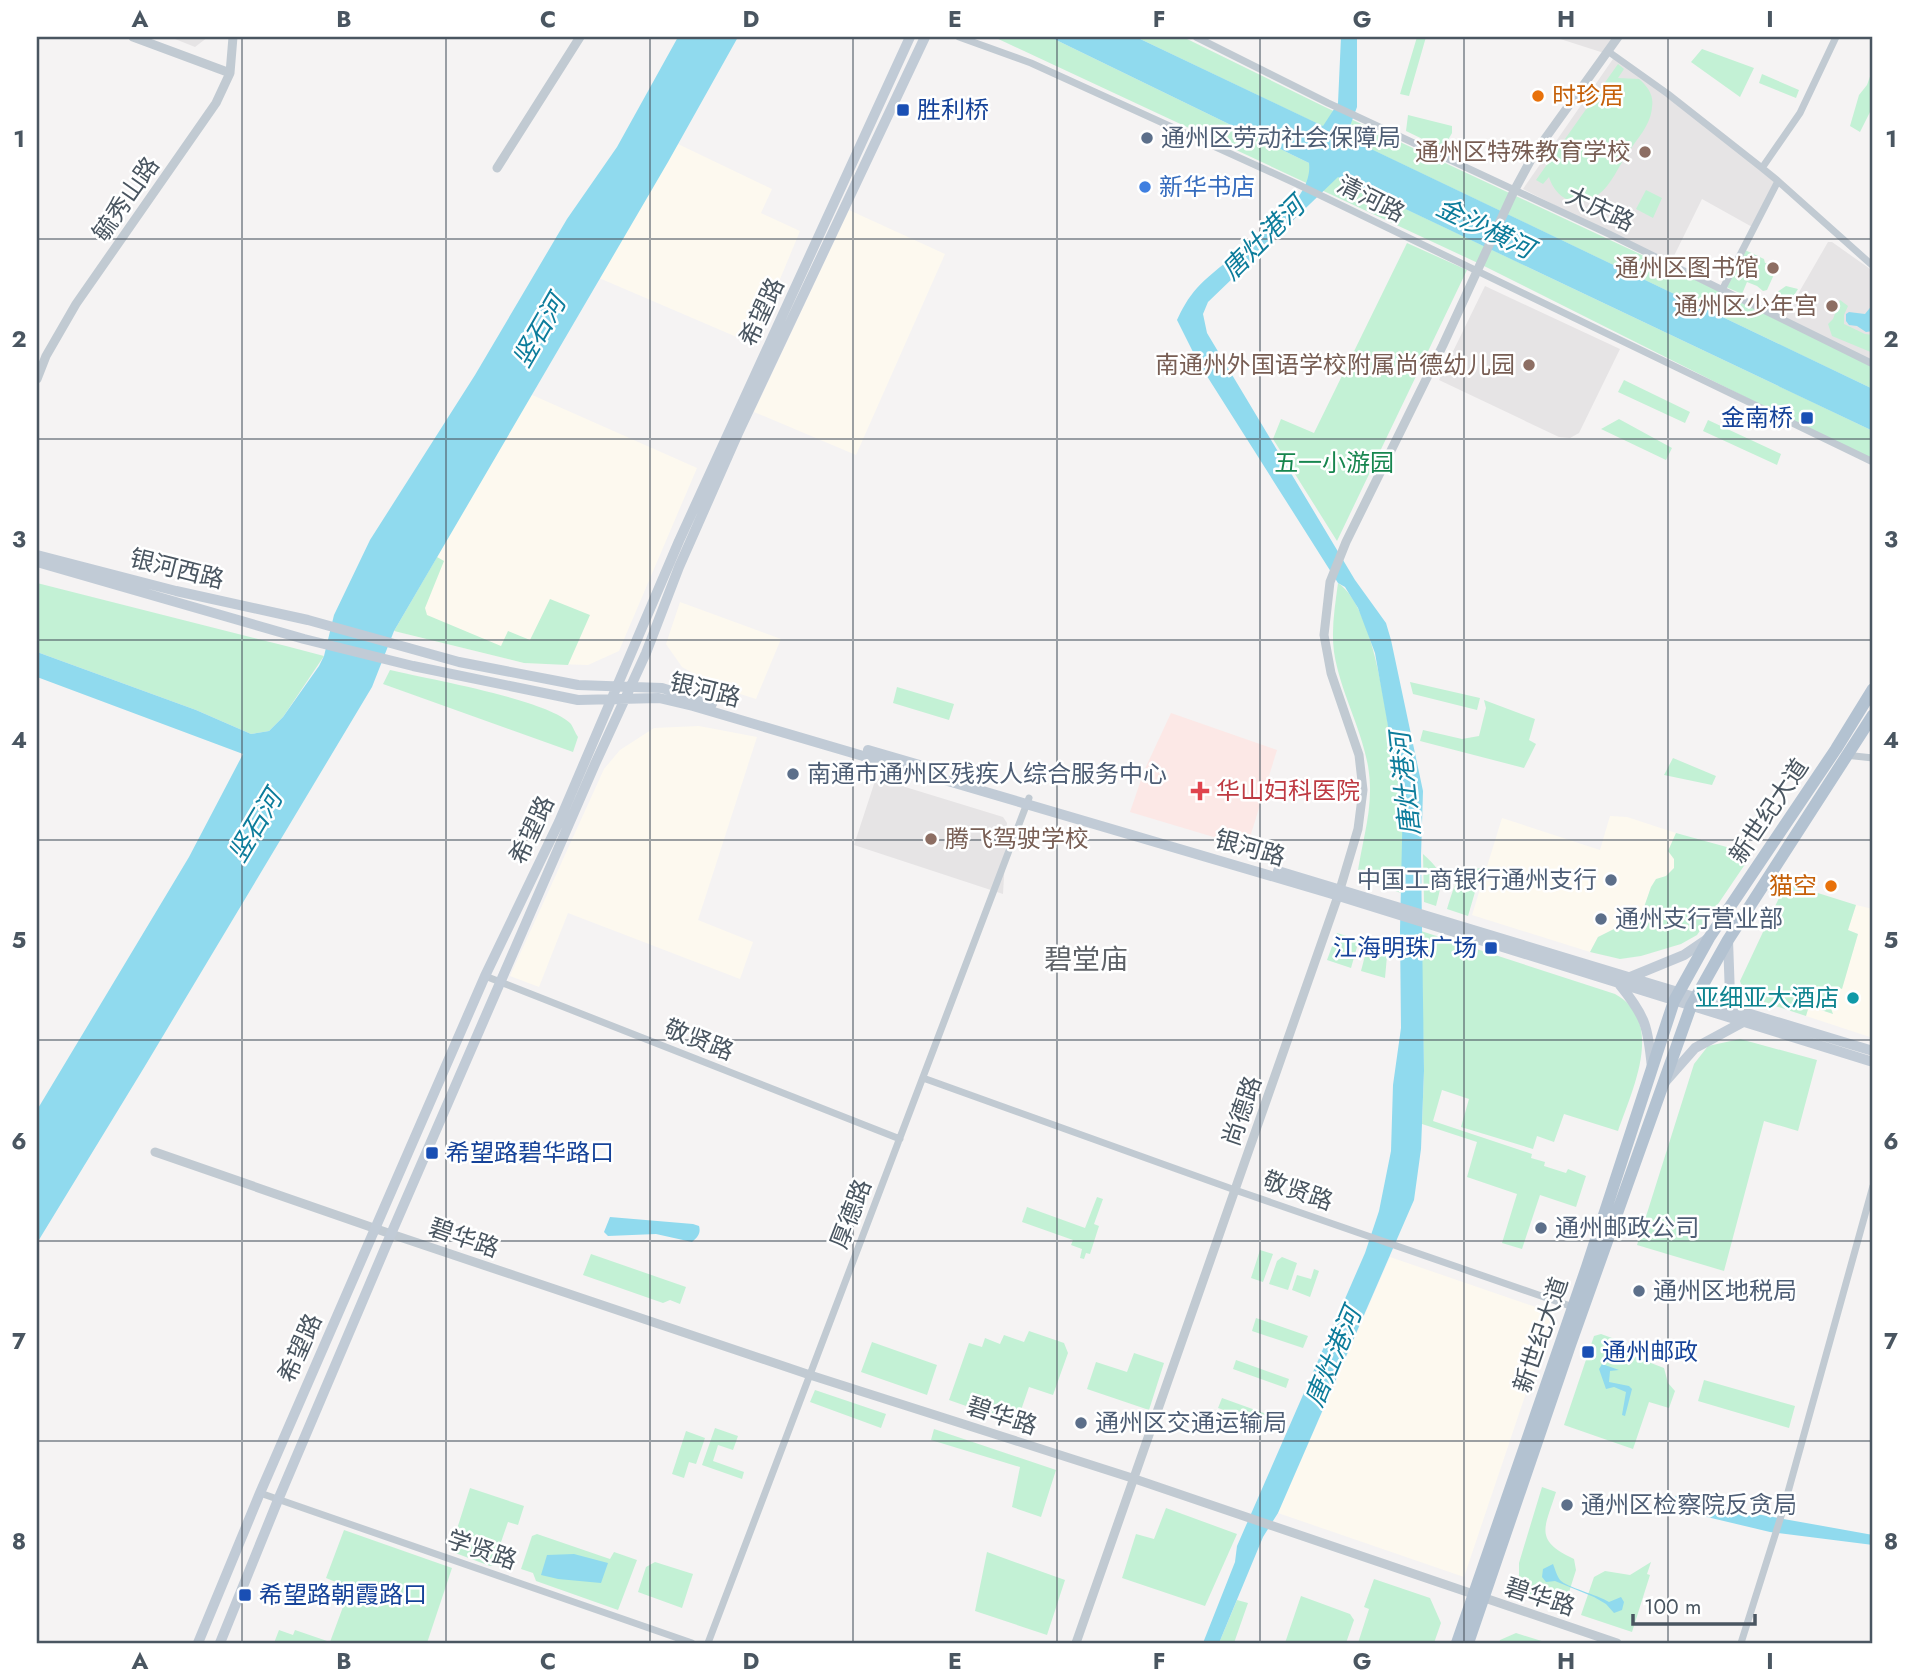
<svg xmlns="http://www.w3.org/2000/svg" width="1910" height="1680" viewBox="0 0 1910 1680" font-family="Jost,'Noto Sans SC',sans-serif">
<rect width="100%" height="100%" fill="#f5f3f3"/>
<path fill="#fdf9ef" d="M678,144l94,45 -11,24 39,18 -47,113 -154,-66z
M849,210l96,44 -89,201 -102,-43z
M530,394l167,74 -78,183 -31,14 -64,-2 -130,-32z
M680,602l101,37 -25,60 -38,-12 -36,-20 -16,-23z
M699,726l58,11 -59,183 55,22 -13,37 -172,-66 -29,74 -29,-11 94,-207 16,-19 34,-22z
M1610,816l17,1 49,16 -8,18 6,8v9l-8,9 -15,10 -8,24 -7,7 -38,19 -8,15 -118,-37 30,-97 98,32z
M1856,905l17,4v129l-67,-22 3,-10 24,8 -3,-8 7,-19 5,1 16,-54 -10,-4z
M1390,1257l163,56 -89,264 -186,-64z"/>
<path fill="#e6e4e5" d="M170,37h38l-13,10z
M1554,37h59l-9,16z
M1615,56l163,125 -24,47 -52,-29 -32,65 -147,-75z
M1828,242h4l41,29v93l-90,-44z
M1485,286l135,63 -41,84 -9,5 -11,-1 -120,-57z
M876,778l127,39 4,6 -4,71 -149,-49z"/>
<path fill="#fce8e6" d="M1171,713l106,37 -30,97 -117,-35 14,-41z"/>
<path fill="#c3f1d5" d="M994,37h56l259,126 564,268v30l-393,-197z
M1136,37h47l142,70 495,231 53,26v25z
M1417,37h9l-17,59 -9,-2z
M1702,49l52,19 -14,29 -49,-35z
M1618,64l6,5 -6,9 21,1c9,8 15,16 13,28 -1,18 -15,32 -25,47 -8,12 -16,31 -28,40 -20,16 -43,6 -50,-17l-6,7 -7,-4z
M1873,68v38l-13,26 -10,-6 9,-31 8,-10z
M1762,74l37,16 -3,8 -37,-15z
M1408,115l44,11v7l-9,16 -37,-18z
M1646,190l16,8 -9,20 -17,-9z
M1407,243l60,27 -130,271 -64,-102 8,-20 33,14z
M1745,250l19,9 1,4h7l4,7 -9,20 -4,1 -6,-5 -10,-4 -5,12 -16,-7z
M1786,286l12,3 -16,25 -8,-4 2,-17z
M1840,300l8,6 -4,9v9l21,10 8,1v18l-41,-17 -4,-12 5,-5z
M1624,380l66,32 -5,11 -67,-31z
M1619,419l53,29 -6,12 -65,-31z
M1708,420l73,34 -4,11 -74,-34z
M437,557l7,4 -19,47 2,7 74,31 7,-15 22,9 20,-41 40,16 -22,50 -44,-2 -130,-32z
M37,583l249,63 38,10 -41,61 -14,14 -18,3 -55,-24 -159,-58z
M1338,583c37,25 48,134 56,176 3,13 8,25 9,37 5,31 -1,66 -2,97l-44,-15c5,-40 18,-71 11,-112 -7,-39 -28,-75 -34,-114 -3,-23 1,-46 4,-69z
M390,670c38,9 154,29 180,53 3,3 5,10 8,14l-5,15 -190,-68z
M1410,682l70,16 -3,12 -64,-16z
M897,687l57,17 -5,16 -56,-17z
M1484,700l51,19 -6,21 7,4 -12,24 -104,-27 3,-11 39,9 17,-3 7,-28z
M1673,758l43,18 -4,9 -48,-10z
M1676,833l76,21 -55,81 -16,9 -40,12 -21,3 -30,-7 8,-15 38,-19 7,-8 8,-23 5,-8 10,-3 8,-8v-9l-6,-8z
M1423,854c22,20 20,24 13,52l-12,-4z
M1482,868l-14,48 -21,-7c7,-21 9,-39 35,-41z
M1786,883l70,22 -8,25 10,4 -16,55 -5,-2 -7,19 3,8 -24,-8 -3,10 -52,-17 -10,-7 -4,-11z
M1421,931l194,63c51,28 17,96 3,137l-54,-17 -10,28 -17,-6 -4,13 -72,-22 8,-28 -27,-9 -9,31 99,33 -1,4 14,4 -1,4 22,7 2,-4 18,7 -10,31 -36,-12 -18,54 -20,-6 15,-49 -50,-17 10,-35 -55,-18 2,-53z
M1337,933l22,7 -8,28 -24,-8z
M1368,944l16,5 3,7 -2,22 -24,-7z
M1740,1039l77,21 -19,71 -34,-10 -40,150 -87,-26 57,-181 14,-18z
M1097,1197l6,2 -9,25 5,2 -9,28 -4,-1 -2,6 -4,-1 2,-9 -11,-4 2,-5 -51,-18 5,-15 58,21z
M1260,1250l13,4 -10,28 -12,-4z
M591,1254l95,33 -6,17 -10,-4 -7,3 -80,-28z
M1282,1257l15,6 -9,27 -19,-6 8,-23z
M1314,1269l5,2 -9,26 -18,-7 5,-15 14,4z
M1256,1318l52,18 -5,12 -51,-17z
M1029,1331l35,12 4,10 -15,42 -24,-8 -9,26 -10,-4 -4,11 -57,-20 20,-57 13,4 3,-9 15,6 4,-9 20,7z
M1601,1334l22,8 7,13 34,13 4,15 7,8 -6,17 -20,-6 -16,47 -69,-24 30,-89z
M872,1342l65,23 -10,30 -66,-23z
M1134,1353l30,10 -15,47 -62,-21 9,-27 31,10z
M1236,1360l53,19 -3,9 -53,-19z
M1704,1380l91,26 -6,22 -91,-27z
M815,1390l71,24 -5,14 -71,-26z
M1222,1398l50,18 -3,10 -51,-18z
M715,1428l23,8 -5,14 -15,-5 -5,16 31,11 -2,7 -40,-14z
M934,1429l122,41 -15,47 -29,-10 8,-40 -89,-27z
M686,1431l19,7 -9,26 -7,-2 -5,16 -12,-4z
M1542,1487l14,5c-11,36 -23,48 18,67l2,11 -12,38 -33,-11 -12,-20v-14z
M470,1488l54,18 -6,19 -10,-3 -7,20 8,6 -2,12 -17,6 -40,-15z
M1166,1508l71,26 -32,72 -83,-28 14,-44 18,5z
M344,1530l108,38 -25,75h-153l5,-13 14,5 2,-5 35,12 20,-54 -24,-10z
M537,1534l73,25 4,-7 23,8 -19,50 -82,-29 -3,-8 -12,-4 11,-33z
M987,1552l78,28 -18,55 -72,-24z
M655,1562l38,12 -11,34 -44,-16 8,-25z
M1651,1562l-4,12 3,1 -18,57 -51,-17 13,-38 11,-6 25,4z
M1374,1579l56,19 11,25 -7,20h-76l11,-34 -5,-2z
M1301,1596l49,18 4,6 -8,23h-61z
M1237,1600l11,3 -14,40h-15z
M1516,1633l32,10h-49l1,-3z"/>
<path fill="#90daee" d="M678,37h60l-70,125 -274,469 -22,56 -227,379 -108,177v-133l152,-253 54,-103 -206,-77v-25l159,58 55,24 18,-3 14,-14 36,-51 5,-10 10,-41 36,-75 105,-165 92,-156 50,-72z
M1050,37h86l187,89 15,-23 3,-66h16v70l-11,30 527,252v42l-535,-254 -130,125 -5,12 4,19 148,247 31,43 5,17 32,151 -2,65 3,215 -3,78 -7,51 -136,313 -15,24 -44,106h-16l32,-81 2,-16 128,-293 14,-42 12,-60 2,-66 8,-57 -1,-98 3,-134 -9,-36 -19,-107 -17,-45 -13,-21 -7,-4 -140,-221 -21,-42c5,-11 11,-22 20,-32 28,-32 118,-79 112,-125z
M1873,304v27l-7,1 -9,-6 -8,-1 -3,-4v-7l3,-2 16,2z
M610,1217l83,7 6,2c2,7 -1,11 -7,16l-36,-8 -48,2 -4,-4z
M1602,1364l17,6 -9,1 -1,11 20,4 3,3 -7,27 -3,-1 4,-23 -12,-5 -8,2 -7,-20z
M1680,1493l54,17 139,25v10l-103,-13 -84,-20 -12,-6 1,-9z
M574,1554l34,9 -7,20 -43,-4 -17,-4 6,-20z
M1553,1564c2,5 4,12 7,16 6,7 38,15 49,22l12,-5 3,5 -2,8 -8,3 -8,-9 -12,-7 -39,-16 -9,1 -4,-5 1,-8z"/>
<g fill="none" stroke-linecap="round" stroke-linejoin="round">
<path stroke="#c1cad2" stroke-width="7" d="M959,37l72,26 266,121 576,278
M1196,37l132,66 281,131 264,130
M1609,52l59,42 94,74
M1778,181l95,85
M1722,290l56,-109 -16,-13 38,-55 36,-76
M1845,755l28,3
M485,976l415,163
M923,1078l312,112 341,118
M260,1493l432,150
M708,1643l321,-845
M1741,1643l42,-133 90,-324"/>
<path stroke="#c1cad2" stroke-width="9" d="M133,37l97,36
M497,168l83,-131
M37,379l9,-23 30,-52 140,-201 14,-30 3,-36
M155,1152l236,82 419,141 322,103 485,165
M1076,1643l262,-747 20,-67 5,-39 -4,-35 -28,-82 -7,-38 6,-53 16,-40 97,-197 71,-154 20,-37 84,-117"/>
<path stroke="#c1cbd6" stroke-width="10" d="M37,555l139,36 132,29 151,42 119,23 84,3 50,16
M37,562l267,77 109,27 165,34 81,-2 34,8 636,187 544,169
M868,750l55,16
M1278,871l595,180
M1728,940l2,56 9,15
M1628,978l56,-23 25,-17
M1620,985c26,32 28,42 32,83
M1665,1082l30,-34 48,-26
M198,1643l62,-150 225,-517 74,-154 120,-281 231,-504
M220,1643l58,-143 113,-266 204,-470 51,-111 33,-86 60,-136 186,-394"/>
<path stroke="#b3c2d1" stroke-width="12" d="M1457,1643l130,-376 87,-266 35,-63 127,-189 37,-60
M1468,1643l102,-298 121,-339 37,-66 145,-225"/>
</g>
<path fill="none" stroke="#4a5661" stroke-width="2" stroke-opacity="0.55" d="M242,37v1606M446,37v1606M650,37v1606M853,37v1606M1057,37v1606M1260,37v1606M1464,37v1606M1668,37v1606M37,239h1836M37,439h1836M37,640h1836M37,840h1836M37,1040h1836M37,1241h1836M37,1441h1836"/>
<g fill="#e8710a" stroke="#fff" stroke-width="2.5">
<circle cx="1538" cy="96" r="7"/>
<circle cx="1831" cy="886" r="7"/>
</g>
<g fill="#1a4fb4" stroke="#fff" stroke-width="2.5">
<rect x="896" y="103" width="14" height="14" rx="3.5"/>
<rect x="1800" y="411" width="14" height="14" rx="3.5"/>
<rect x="1484" y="941" width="14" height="14" rx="3.5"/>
<rect x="425" y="1146" width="14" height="14" rx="3.5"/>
<rect x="1581" y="1345" width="14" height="14" rx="3.5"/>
<rect x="238" y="1588" width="14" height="14" rx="3.5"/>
</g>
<g fill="#5c6f8a" stroke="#fff" stroke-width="2.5">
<circle cx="1147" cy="138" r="7"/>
<circle cx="793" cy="774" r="7"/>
<circle cx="1611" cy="880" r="7"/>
<circle cx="1601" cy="919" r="7"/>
<circle cx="1541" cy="1228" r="7"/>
<circle cx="1639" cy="1291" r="7"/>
<circle cx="1081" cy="1423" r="7"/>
<circle cx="1567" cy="1505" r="7"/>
</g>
<g fill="#8d6e63" stroke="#fff" stroke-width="2.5">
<circle cx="1645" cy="152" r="7"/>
<circle cx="1773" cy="268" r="7"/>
<circle cx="1832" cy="306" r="7"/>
<circle cx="1529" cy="365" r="7"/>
<circle cx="931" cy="839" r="7"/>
</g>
<circle fill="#3f7fe0" stroke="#fff" stroke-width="2.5" cx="1145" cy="187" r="7"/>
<path fill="#e0444e" stroke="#fff" stroke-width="2.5" d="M1196.5 780.5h7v7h7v7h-7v7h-7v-7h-7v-7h7z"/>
<circle fill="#0f9aa8" stroke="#fff" stroke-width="2.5" cx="1853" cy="998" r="7"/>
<g text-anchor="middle" stroke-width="5" stroke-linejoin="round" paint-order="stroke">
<g font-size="24" fill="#c56008" stroke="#fff" text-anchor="start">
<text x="1552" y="104">时珍居</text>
<text x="1817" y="894" text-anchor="end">猫空</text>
</g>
<g font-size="24" fill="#164399" stroke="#fff" text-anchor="start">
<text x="917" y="118">胜利桥</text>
<text x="1793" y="426" text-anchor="end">金南桥</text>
<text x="1477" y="956" text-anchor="end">江海明珠广场</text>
<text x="446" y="1161">希望路碧华路口</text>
<text x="1602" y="1360">通州邮政</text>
<text x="259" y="1603">希望路朝霞路口</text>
</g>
<g font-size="24" fill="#4e5e75" stroke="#fff" text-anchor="start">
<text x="1161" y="146">通州区劳动社会保障局</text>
<text x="807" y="782">南通市通州区残疾人综合服务中心</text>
<text x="1597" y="888" text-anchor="end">中国工商银行通州支行</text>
<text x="1615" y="927">通州支行营业部</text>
<text x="1555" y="1236">通州邮政公司</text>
<text x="1653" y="1299">通州区地税局</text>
<text x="1095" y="1431">通州区交通运输局</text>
<text x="1581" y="1513">通州区检察院反贪局</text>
</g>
<g font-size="24" fill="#785e54" stroke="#fff" text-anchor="end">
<text x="1631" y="160">通州区特殊教育学校</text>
<text x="1759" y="276">通州区图书馆</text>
<text x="1818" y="314">通州区少年宫</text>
<text x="1515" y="373">南通州外国语学校附属尚德幼儿园</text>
<text x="945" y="847" text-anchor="start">腾飞驾驶学校</text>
</g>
<g font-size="24" fill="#366cbe" stroke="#fff" text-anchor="start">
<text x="1159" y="195">新华书店</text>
</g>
<g font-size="24" fill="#4a5661" stroke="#fff">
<text transform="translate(126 199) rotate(-55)" y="8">毓秀山路</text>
<text transform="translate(1371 199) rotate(27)" y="8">清河路</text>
<text transform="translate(1600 209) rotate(25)" y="8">大庆路</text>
<text transform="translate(762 312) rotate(-65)" y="8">希望路</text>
<text transform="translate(177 569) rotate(14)" y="8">银河西路</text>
<text transform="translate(705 690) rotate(14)" y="8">银河路</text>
<text transform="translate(1769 811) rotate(-56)" y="8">新世纪大道</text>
<text transform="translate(532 830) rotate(-65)" y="8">希望路</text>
<text transform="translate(1250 848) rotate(16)" y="8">银河路</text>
<text transform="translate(699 1040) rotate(21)" y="8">敬贤路</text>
<text transform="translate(1242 1111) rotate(-71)" y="8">尚德路</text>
<text transform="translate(1298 1191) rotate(19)" y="8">敬贤路</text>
<text transform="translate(851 1214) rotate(-69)" y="8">厚德路</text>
<text transform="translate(464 1238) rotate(19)" y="8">碧华路</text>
<text transform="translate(1541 1335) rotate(-71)" y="8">新世纪大道</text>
<text transform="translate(300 1348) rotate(-66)" y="8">希望路</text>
<text transform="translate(1002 1416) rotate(18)" y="8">碧华路</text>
<text transform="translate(482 1550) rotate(19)" y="8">学贤路</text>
<text transform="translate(1540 1597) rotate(18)" y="8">碧华路</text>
</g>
<g font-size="24" fill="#17864f" stroke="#fff">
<text x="1334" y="471">五一小游园</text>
</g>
<g font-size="24" fill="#be3a42" stroke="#fff" text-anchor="start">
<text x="1216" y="799">华山妇科医院</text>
</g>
<g font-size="24" fill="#0d838f" stroke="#fff" text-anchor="end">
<text x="1839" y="1006">亚细亚大酒店</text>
</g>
<g font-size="26" font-style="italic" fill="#0c7c9b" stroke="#fff">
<text transform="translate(1485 228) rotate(26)" y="9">金沙横河</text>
<text transform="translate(1263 238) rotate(-45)" y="9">唐灶港河</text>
<text transform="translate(539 331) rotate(-60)" y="9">竖石河</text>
<text transform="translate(1405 784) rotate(-96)" y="9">唐灶港河</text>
<text transform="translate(255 826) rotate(-59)" y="9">竖石河</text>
<text transform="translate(1333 1357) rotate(-67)" y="9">唐灶港河</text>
</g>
<g font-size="28" fill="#5f6368" stroke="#fff">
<text x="1086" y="969">碧堂庙</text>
</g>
</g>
<rect width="1910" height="1680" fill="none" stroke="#ffffff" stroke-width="77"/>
<path d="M1633 1614v10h122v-10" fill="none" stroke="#4a5661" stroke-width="3.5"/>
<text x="1644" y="1614" font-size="21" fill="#4a5661" stroke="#ffffff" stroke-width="5" paint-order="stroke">100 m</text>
<rect x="38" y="38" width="1833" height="1604" fill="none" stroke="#4a5661" stroke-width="2.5"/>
<g font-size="23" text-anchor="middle" font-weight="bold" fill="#4a5661">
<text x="140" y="27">A</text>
<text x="344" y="27">B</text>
<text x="548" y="27">C</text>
<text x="751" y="27">D</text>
<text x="955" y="27">E</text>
<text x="1159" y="27">F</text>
<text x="1362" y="27">G</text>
<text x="1566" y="27">H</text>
<text x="1770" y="27">I</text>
<text x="19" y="147">1</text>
<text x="1891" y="147">1</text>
<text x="19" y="347">2</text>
<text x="1891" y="347">2</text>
<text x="19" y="547">3</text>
<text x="1891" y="547">3</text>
<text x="19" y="748">4</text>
<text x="1891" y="748">4</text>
<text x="19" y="948">5</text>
<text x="1891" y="948">5</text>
<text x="19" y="1149">6</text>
<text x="1891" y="1149">6</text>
<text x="19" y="1349">7</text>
<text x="1891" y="1349">7</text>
<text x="19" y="1549">8</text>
<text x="1891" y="1549">8</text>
<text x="140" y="1669">A</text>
<text x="344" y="1669">B</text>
<text x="548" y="1669">C</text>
<text x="751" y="1669">D</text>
<text x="955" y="1669">E</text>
<text x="1159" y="1669">F</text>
<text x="1362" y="1669">G</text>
<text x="1566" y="1669">H</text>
<text x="1770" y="1669">I</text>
</g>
</svg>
